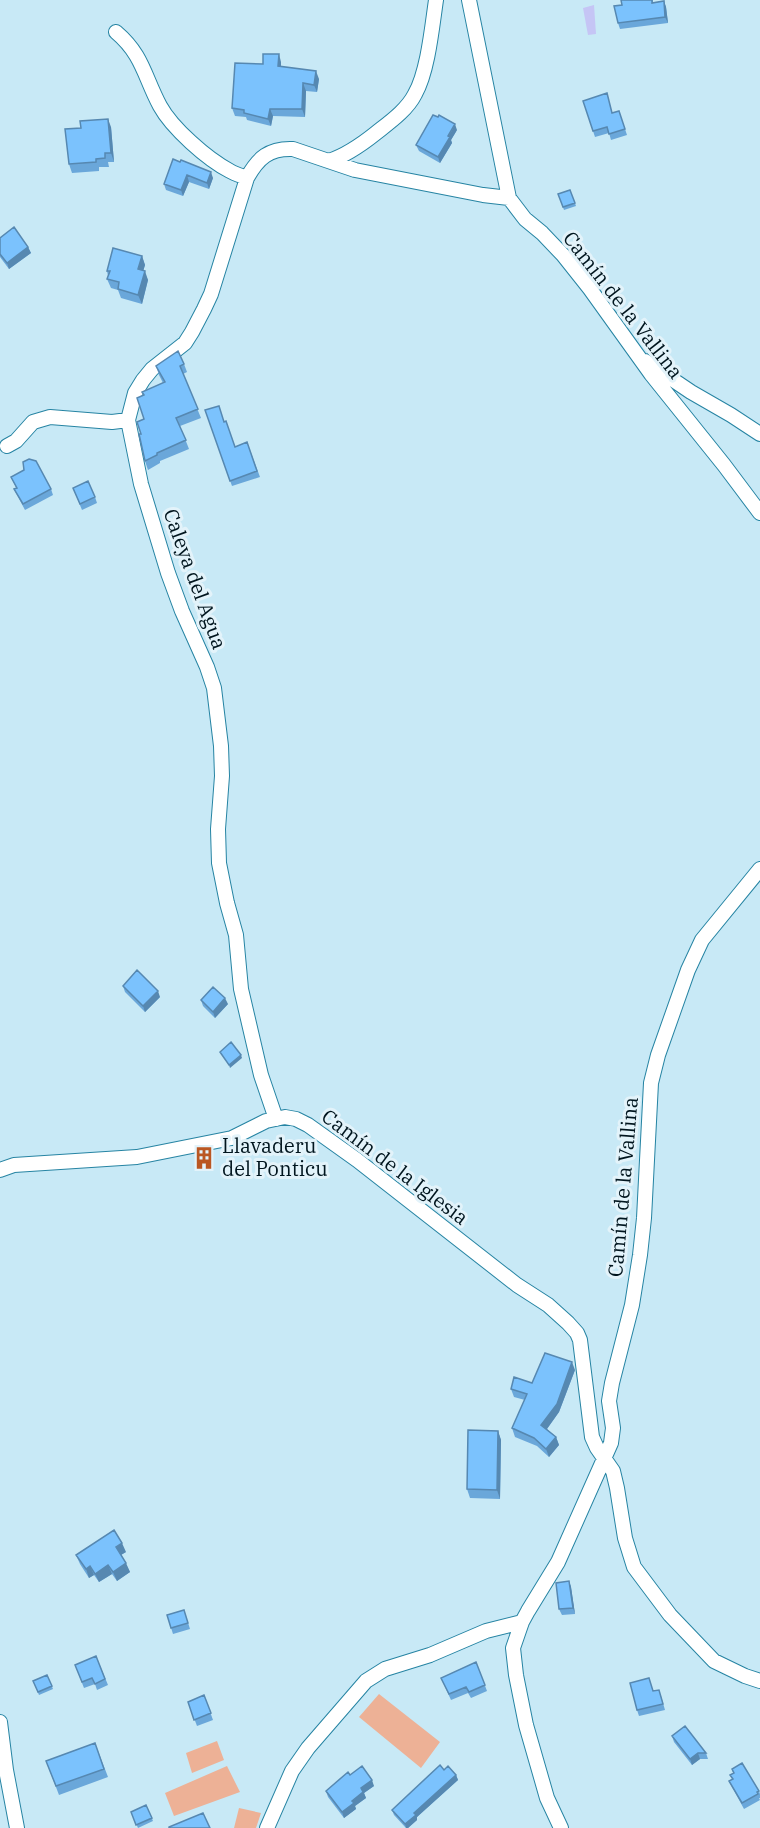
<svg xmlns="http://www.w3.org/2000/svg" width="760" height="1828" viewBox="0 0 760 1828" font-family="'IBM Plex Serif',serif">
<rect width="100%" height="100%" fill="#c8e9f6"/>
<path fill="#edb196" d="M379,1694l61,48 -19,26 -62,-51z
M217,1741l7,19 -32,13 -6,-20z
M227,1766l13,26 -66,24 -9,-23z
M239,1808l22,5 -5,15h-22z"/>
<path fill="#c5c5f5" d="M594,5l2,29 -8,1 -5,-27z"/>
<g fill="none" stroke-linecap="round" stroke-linejoin="round">
<g stroke="#2684a3" stroke-width="16">
<path id="minor" d="M469,0l40,198 16,21 17,14 21,22 27,34 61,85 73,91 36,48
M116,32c27,23 28,44 44,74 12,22 47,53 70,65 5,3 12,5 17,7
M329,161c18,-6 32,-16 47,-28 14,-11 31,-23 39,-39 13,-23 17,-67 21,-94
M645,361l46,31 40,23 29,19
M7,446l9,-5 17,-19 17,-5 62,5 16,-2
M276,1119l-15,-44 -20,-86 -5,-54 -9,-32 -8,-40 -1,-34 4,-53 -1,-30 -7,-58 -7,-21 -25,-56 -14,-38 -27,-89 -13,-64 7,-27 8,-13 9,-11 33,-26 7,-11 12,-23 7,-15 36,-116c11,-20 22,-30 46,-29l62,21 128,25 26,3
M0,1170l14,-5 123,-8 95,-19 34,-17 19,-4 11,2 12,6 49,35 160,125 31,20 20,18 9,10 3,7 12,97 5,11 16,23 4,17 8,50 9,29 36,48 44,46 31,15 15,5
M0,1722l6,48 11,58
M267,1828l25,-57 16,-23 58,-67 19,-12 45,-14 56,-24 36,-9
M561,1828l-14,-30 -21,-73 -10,-50 -3,-27 9,-26 6,-11 30,-49 53,-119 2,-15 -4,-27 3,-18 20,-78 8,-50 4,-37 7,-135 7,-28 30,-85 14,-30 58,-71"/>
</g>
<use href="#minor" stroke="#fff" stroke-width="14"/>
</g>
<path fill="#6aa7da" d="M621,0h32v3l11,-2 2,6 2,16 -48,6 -2,-6 4,-18z
M281,62v5l38,12 -2,13 -11,-1 -1,26 -32,-1 -2,10 -24,-6 -1,-3 -11,-1 -3,-8 31,-44z
M583,101l30,12 6,-2 8,24 -16,5 -2,-7 -14,4z
M111,127l3,35h-6l1,5h-10v4l-27,2 -3,-9z
M457,130l-6,10 1,3 -12,20 -21,-12 -3,-6z
M173,159l40,19 -4,11 -20,-7 -6,14 -17,-6 -2,-6z
M570,190l6,16 -12,4 -6,-16z
M0,238l28,9 3,6 -22,16 -9,-12z
M142,256l3,9 -2,6 5,9 -6,24 -21,-6 -3,-8 -7,-2 -4,-9 1,-3 -1,-5z
M184,364l3,8 -4,2 18,44 -21,8 9,23 -29,12v2l-12,7 -3,-9 -4,-27 3,-15 19,-36 -4,-8 -3,-9z
M205,410l19,12 11,25 12,-5 13,35 -28,9z
M11,477l40,12 2,6 -28,15 -8,-15 -3,-6 2,-1z
M73,488l22,9 2,6 -15,7z
M123,986l37,11 -15,15 -20,-20z
M201,1000l27,4 -13,14 -12,-12z
M209,1149l3,18 -12,2 -1,-3z
M575,1370l-16,42 -12,17 9,8 3,8 -10,12 -12,-11 -22,-9 -3,-9 13,-28 -11,-3 -3,-8z
M498,1431l3,9 -1,59 -30,-1 -3,-9z
M126,1552l-5,3 9,17 -13,9 -5,-7 -13,8 -5,-7 -5,3 -9,-14 -4,-9z
M569,1581l2,6 4,27 -13,1 -3,-6z
M184,1610l6,19 -17,5 -6,-19z
M96,1656l12,29 -11,5 -2,-6 -11,4 -9,-23z
M476,1662l11,29 -16,7 -3,-5 -17,7 -10,-22z
M47,1675l6,14 -14,6 -6,-14z
M649,1678l4,13 8,5 4,14 -26,6 -2,-6z
M204,1695l9,25 -16,6 -9,-24z
M672,1736l34,17 2,6h-8l-8,6 -18,-23z
M95,1743l13,34 -49,18 -13,-34z
M732,1769l27,22 1,3v4h-1l1,2 -16,9 -12,-22 -3,-6 3,-2 -2,-4 3,-2z
M444,1770l12,5 2,5 -41,37v3l-9,8h-2l-12,-13 -2,-5z
M350,1775l24,11 -10,7 2,5 -11,8 1,3 -12,9 -16,-21 -2,-6z
M146,1805l7,16 -15,7 -7,-16z"/>
<path fill="#5688b1" d="M664,1l2,6 2,16 -3,-6z
M279,54l2,8v12l-3,-8z
M316,71l3,8 -2,13 -3,-7z
M303,83l3,8 -1,26 -3,-8z
M270,109l3,7 -2,10 -3,-7z
M108,119l3,8 3,35 -3,-9z
M455,124l2,6 -6,10 1,3 -12,20 -2,-6z
M211,172l2,6 -4,11 -2,-6z
M187,175l2,7 -6,14 -2,-6z
M28,247l3,6 -22,16 -2,-6z
M142,256l3,9 -4,13 -3,-9z
M145,271l3,9 -6,24 -4,-9z
M158,991l2,6 -15,15 -2,-6z
M225,998l3,6 -13,14 -2,-6z
M241,1055l1,3 -12,10 -1,-3z
M572,1362l3,8 -16,42 -15,21 -3,-8z
M498,1431l3,9 -1,59 -3,-9z
M556,1437l3,8 -10,12 -3,-8z
M122,1543l4,9 -7,4 -3,-9z
M126,1563l4,9 -13,9 -4,-9z
M108,1565l4,9 -13,8 -4,-8z
M90,1566l4,9 -5,3 -3,-9z
M569,1581l2,6 4,27 -2,-6z
M698,1753l2,6 -8,6 -2,-6z
M456,1775l2,5 -41,37v3l-9,8h-2l-1,-4 9,-11z
M372,1780l2,6 -10,7 2,5 -11,8 1,3 -12,9 -2,-6 19,-24z"/>
<path fill="#7bc2fd" stroke="#5688b1" stroke-width="1.5" d="M621,0h31v3l12,-2 1,16 -47,6 -4,-17 8,-1z
M263,54h16l-1,12 38,5 -2,14 -11,-2 -1,26h-32l-2,10 -24,-6v-3l-12,-2 3,-45 28,1z
M607,93l5,20 7,-2 6,18 -16,5 -2,-7 -14,4 -10,-30z
M433,115l5,2 1,-2 16,9 -7,12 2,1 -12,20 -22,-12z
M108,119l3,34h-6v5l-9,1v3l-27,2 -4,-35 16,-1 -1,-7z
M173,159l7,3 1,-2 30,12 -4,11 -20,-8 -6,15 -17,-6z
M570,190l5,13 -12,4 -5,-13z
M14,227l14,20 -21,16 -7,-9v-16z
M113,248l29,8 -4,13 7,2 -7,24 -20,-6 1,-7 -12,-3 3,-8h-3z
M178,351l6,13 -4,2 18,43 -22,9 10,22 -29,13v2l-12,6 -6,-27h2l-4,-12 7,-3 -7,-21 7,-3 -2,-3 23,-10 -9,-16z
M219,406l5,16 2,-1 9,26 12,-5 10,29 -27,10 -25,-71z
M29,459l7,2 15,28 -28,15 -9,-15 3,-1 -6,-11 13,-7 -1,-8z
M88,481l7,16 -15,7 -7,-16z
M137,970l21,21 -15,15 -20,-20z
M213,987l12,11 -12,14 -12,-12z
M231,1042l10,13 -12,10 -9,-13z
M209,1149l2,15 -12,2 -3,-15z
M545,1353l27,9 -15,42 -16,21 15,12 -10,12 -12,-11 -22,-10 15,-34 -16,-5 3,-12 18,6z
M468,1430l30,1 -1,59 -30,-1z
M114,1530l8,13 -6,4 10,16 -13,9 -5,-7 -13,9 -5,-8 -4,3 -10,-14z
M569,1581l4,27 -14,1 -3,-26z
M184,1610l4,13 -17,5 -4,-13z
M96,1656l9,23 -10,5 -3,-6 -10,4 -7,-17z
M476,1662l9,23 -16,7 -3,-5 -17,7 -8,-16z
M47,1675l5,11 -14,6 -5,-11z
M649,1678l4,13 6,-1 4,14 -26,6 -7,-27z
M204,1695l7,18 -17,7 -6,-18z
M685,1726l21,27h-8l-8,6 -18,-23z
M95,1743l9,26 -48,17 -10,-25z
M742,1763l17,28 -2,1 1,2 -16,9 -13,-22 4,-2 -3,-4 4,-2 -2,-4z
M440,1765l4,5 4,-4 8,9 -42,38 2,2 -11,9 -13,-14z
M362,1766l10,14 -11,8 2,4 -11,9 2,2 -12,9 -16,-21 22,-19 2,3z
M146,1805l6,13 -16,7 -5,-13z
M203,1813l7,15h-41v-1z"/>
<defs>
<g id="building-bare" transform="scale(1.8)"><path d="M-4-6H4V6H1V3H-1V6H-4ZM-2.5-4.3h1.7v1.8h-1.7ZM.8-4.3h1.7v1.8H.8ZM-2.5-1h1.7V.8h-1.7ZM.8-1h1.7V.8H.8Z" fill="#ba5722" stroke="#e3f3fa" stroke-width="2.5" paint-order="stroke"/></g>
</defs>
<g fill-rule="evenodd">
<use href="#building-bare" x="204" y="1158"/>
</g>
<g text-anchor="middle" stroke-width="6" stroke-linejoin="round" paint-order="stroke">
<g font-size="20" fill="#00151e" stroke="#e3f3fa">
<text transform="translate(623 305) rotate(52)" y="7">Camín de la Vallina</text>
<text transform="translate(195 579) rotate(70)" y="7">Caleya del Agua</text>
<text transform="translate(395 1167) rotate(37)" y="7">Camín de la Iglesia</text>
<text transform="translate(623 1187) rotate(-85)" y="7">Camín de la Vallina</text>
</g>
<g font-size="20" fill="#00151e" stroke="#e3f3fa" text-anchor="start">
<text x="222" y="1153">Llavaderu<tspan x="222" dy="23">del Ponticu</tspan></text>
</g>
</g>
</svg>
